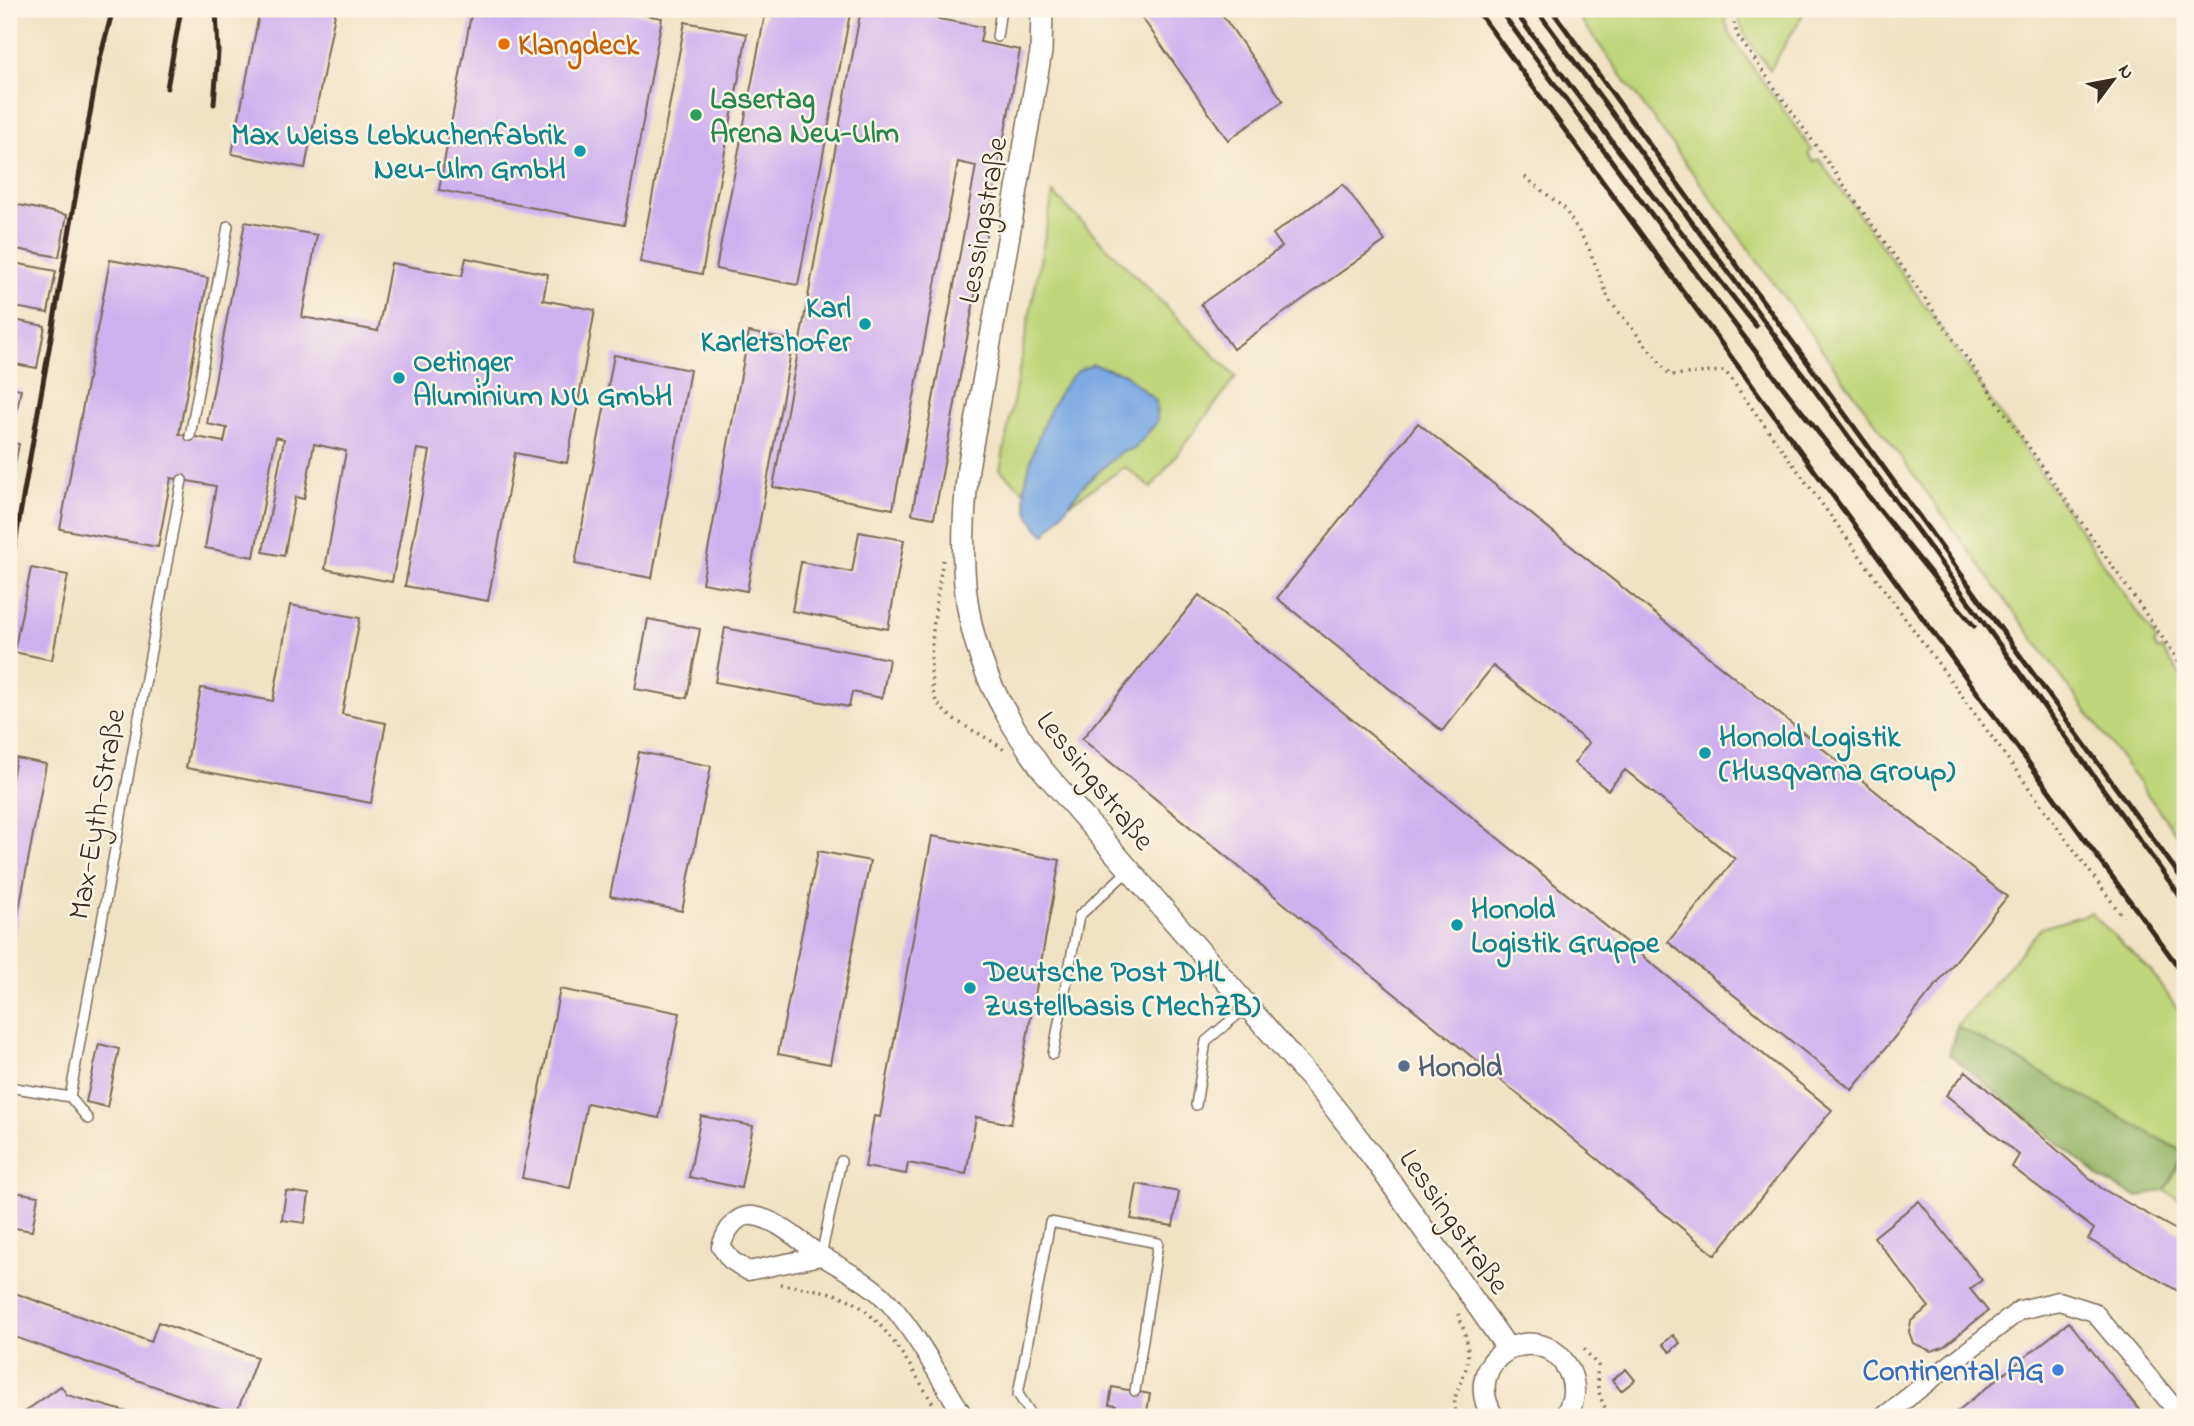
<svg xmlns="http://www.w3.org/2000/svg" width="2194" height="1426" viewBox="0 0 2194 1426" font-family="'Indie Flower',sans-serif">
<rect width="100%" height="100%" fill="#fcf5e5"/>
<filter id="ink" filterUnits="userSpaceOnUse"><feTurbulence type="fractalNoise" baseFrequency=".0143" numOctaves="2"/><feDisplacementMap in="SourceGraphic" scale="14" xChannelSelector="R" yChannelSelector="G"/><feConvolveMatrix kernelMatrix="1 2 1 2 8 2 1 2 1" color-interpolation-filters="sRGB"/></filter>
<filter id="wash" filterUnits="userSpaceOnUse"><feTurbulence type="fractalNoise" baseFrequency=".00686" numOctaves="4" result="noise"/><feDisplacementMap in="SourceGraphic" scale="28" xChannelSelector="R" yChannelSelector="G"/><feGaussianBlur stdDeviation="1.57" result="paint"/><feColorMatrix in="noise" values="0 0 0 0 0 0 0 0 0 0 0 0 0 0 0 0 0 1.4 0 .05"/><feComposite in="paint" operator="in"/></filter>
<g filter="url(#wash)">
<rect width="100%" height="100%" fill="#f0e3c4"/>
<path fill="#bfd579" stroke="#7d804c" stroke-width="2" d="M1573,9h151l2,14 8,18 78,109 -4,4 6,8 5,-3 109,151 229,331 -3,3 4,7 4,-2 23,33v164z
M1738,9h68l-36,61c-12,-17 -33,-39 -32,-61z
M1053,193l183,184 -85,111 -26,-21 -73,48 -52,-45z
M2091,913l59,57 35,49v134l-228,-127 84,-98z
M2185,1156v47l-20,-13z"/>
<path fill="#97b669" stroke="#697044" stroke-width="2" d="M1957,1026l228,127 -20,37 -28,7 -36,-18 -152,-125z"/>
<path fill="#79a8e3" stroke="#5a6980" stroke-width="2" d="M1093,364l32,10 31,27 1,21 -23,27 -13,3 -38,34 -38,49c-11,-9 -18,-22 -20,-37 -3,-29 29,-111 53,-127 4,-3 10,-4 15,-7z"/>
<g id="blocks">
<path fill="#cfb0ef" d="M260,9h76l-31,159 -73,-14z
M472,9h141l49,9 -38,207 -185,-35z
M766,9h85l-53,276 -82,-16z
M861,9h23l99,18 -3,15 40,8 -86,468 -22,-4 64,-348 -18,-4 -65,347 -120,-22z
M1136,9h82l65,92 -55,39z
M685,22l62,12 -45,240 -62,-12z
M1343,184l42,57 -152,108 -32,-45 81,-57 -9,-13z
M9,203l58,12 -8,42 -43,-8 -2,14 42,8 -8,42 -39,-7z
M245,222l72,13 -15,82 76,14 13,-68 71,13 4,-18 82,16 -5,26 52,10 -28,153 -52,-10 -27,148 -83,-15 25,-135 -13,-2 -25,133 -67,-13 21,-118 -32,-7 -10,55 -9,-2 -11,59 -21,-4 21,-113 -8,-2 -22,120 -49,-9 11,-62 -45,-8 -13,69 -98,-18 50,-269 98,18 -29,156 45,8 3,-14 -20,-4z
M9,319l36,7 -8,42 -28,-5z
M749,332l44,9 -46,250 -45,-8z
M614,355l76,15 -38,208 -77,-14z
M9,387l12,2 -5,25 -7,-1z
M1418,423l589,474 -155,193 -184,-148 67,-83 -110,-89 -17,20 -34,-27 15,-20 -96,-77 -51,65 -165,-133z
M9,442l10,2 -9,46h-1z
M859,532l45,8 -16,89 -96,-18 9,-49 51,10z
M31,568l37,7 -16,85 -38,-8z
M1199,595l633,515 -117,145 -633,-516z
M290,605l70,13 -18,96 44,9 -15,80 -185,-35 15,-80 72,13z
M648,619l52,10 -13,69 -52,-9z
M725,628l164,31 -7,39 -30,-6 -3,15 -134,-25z
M639,752l72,14 -29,145 -72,-15z
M16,758l30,6 -36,194 -1,-163z
M932,836l128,24 -49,264 -35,-7 -10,57 -58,-11 -2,11 -41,-7 9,-51 6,1z
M818,851l52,10 -40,203 -52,-10z
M560,989l120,24 -21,105 -72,-15 -17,85 -48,-10z
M99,1044l20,5 -12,58 -21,-5z
M1966,1071l135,117 84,47v60l-97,-56 6,-10 -82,-62 7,-12 -73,-60z
M701,1116l52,10 -12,62 -52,-11z
M1137,1184l42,8 -6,34 -42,-7z
M9,1191l29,5 -6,35 -23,-4z
M286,1191l23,3 -4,29 -23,-3z
M1919,1201l63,79 -12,9 18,22 -45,36 -12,4 -18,-8 -4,-11 2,-11 18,-14 -55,-70z
M9,1291l142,51 7,-20 99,35 -21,58 -227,-80z
M2069,1322l76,95h-195z
M1673,1335l7,8 -10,9 -7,-8z
M1626,1369l9,11 -14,11 -9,-11z
M61,1386l6,9 78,22h-128z
M1112,1387l38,7 -4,23h-32l2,-11 -7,-1z"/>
</g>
</g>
<g filter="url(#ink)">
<use href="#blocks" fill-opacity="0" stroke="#7a6b58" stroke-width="2"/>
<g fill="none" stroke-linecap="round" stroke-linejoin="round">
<g stroke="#7a6b58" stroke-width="12">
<path id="service" d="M997,37l4,-28
M190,436l38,-210
M1053,1054l26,-138 50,-46
M9,1087l61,10
M70,1097l112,-617
M70,1097l18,22
M1196,1105l10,-64 41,-34
M821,1256l20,-95
M1033,1417l-15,-23 32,-172 108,21 -23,148"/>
</g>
<g stroke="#7a6b58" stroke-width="21">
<path id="minor" d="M821,1256l-73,15 -17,-11 -10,-13c4,-14 14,-33 32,-31 25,3 48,27 69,40 24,15 51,28 69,49 29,34 50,75 73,112
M1883,1417l137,-107 39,-9 35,11 88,105"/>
</g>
<g stroke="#7a6b58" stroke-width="24">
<path id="tertiary" d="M1042,9l-1,43 -73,416c-9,90 -9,164 38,245 10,19 23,37 35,55l282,325 52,67 133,189
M1493,1417c-36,-60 48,-103 76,-46 8,17 5,31 -4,46"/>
</g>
<path stroke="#7a6b58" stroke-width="3.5" stroke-dasharray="2 5" stroke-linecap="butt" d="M1731,9l6,26 191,268 257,367
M1525,177l39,31 24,38 21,54 61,75 55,-4 398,546
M943,560c-5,29 -21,123 -5,144 16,21 46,29 66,46
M2180,662l5,-10
M780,1284c19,4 40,5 58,11 45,14 79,84 103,122
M1584,1349l14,17c-3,21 2,33 12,51
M1457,1417c-8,-21 6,-33 10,-53 3,-18 -2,-33 -9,-50"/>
<use href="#service" stroke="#fff" stroke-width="9"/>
<use href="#minor" stroke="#fff" stroke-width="18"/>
<use href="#tertiary" stroke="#fff" stroke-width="21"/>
<path stroke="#3b2a1e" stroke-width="5" d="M1476,9l709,967
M1499,9c154,209 309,417 475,617
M1513,9l139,186 104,131
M1536,9l394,539 255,355
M1551,9l634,874
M167,88l14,-79
M214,104l4,-52 -2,-43
M9,578l90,-516 14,-53"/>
</g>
</g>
<circle fill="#e8710a" stroke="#fcf5e5" stroke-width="2.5" cx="504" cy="44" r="7"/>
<circle fill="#2e9e5b" stroke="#fcf5e5" stroke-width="2.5" cx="696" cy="115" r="7"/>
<g fill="#0f9aa8" stroke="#fcf5e5" stroke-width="2.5">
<circle cx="580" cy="151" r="7"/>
<circle cx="865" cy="324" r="7"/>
<circle cx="399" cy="378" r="7"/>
<circle cx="1705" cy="753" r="7"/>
<circle cx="1457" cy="925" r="7"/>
<circle cx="970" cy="988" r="7"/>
</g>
<circle fill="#5c6f8a" stroke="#fcf5e5" stroke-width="2.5" cx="1404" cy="1066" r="7"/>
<circle fill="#3f7fe0" stroke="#fcf5e5" stroke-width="2.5" cx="2058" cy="1370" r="7"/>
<g text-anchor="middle" stroke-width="5" stroke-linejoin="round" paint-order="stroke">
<g font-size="30" font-weight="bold" fill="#c56008" stroke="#fcf5e5" text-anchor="start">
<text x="518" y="54">Klangdeck</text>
</g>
<g font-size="30" font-weight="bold" fill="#27864d" stroke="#fcf5e5" text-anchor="start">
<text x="710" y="108">Lasertag<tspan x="710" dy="34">Arena Neu-Ulm</tspan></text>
</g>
<g font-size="30" font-weight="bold" fill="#0d838f" stroke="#fcf5e5" text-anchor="start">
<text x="566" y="144" text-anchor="end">Max Weiss Lebkuchenfabrik<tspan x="566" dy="34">Neu-Ulm GmbH</tspan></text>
<text x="851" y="317" text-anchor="end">Karl<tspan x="851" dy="34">Karletshofer</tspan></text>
<text x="413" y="371">Oetinger<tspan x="413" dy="34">Aluminium NU GmbH</tspan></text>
<text x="1719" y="746">Honold Logistik<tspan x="1719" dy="34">(Husqvarna Group)</tspan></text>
<text x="1471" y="918">Honold<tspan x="1471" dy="34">Logistik Gruppe</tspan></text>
<text x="984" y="981">Deutsche Post DHL<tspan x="984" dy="34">Zustellbasis (MechZB)</tspan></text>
</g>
<g font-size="30" fill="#3b2a1e" stroke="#fcf5e5">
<text transform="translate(982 220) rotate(-80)" y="10">Lessingstraße</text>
<text transform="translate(1096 780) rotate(51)" y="10">Lessingstraße</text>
<text transform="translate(96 814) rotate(-80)" y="10">Max-Eyth-Straße</text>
<text transform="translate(1455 1221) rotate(55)" y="10">Lessingstraße</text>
</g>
<g font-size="30" font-weight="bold" fill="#4e5e75" stroke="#fcf5e5" text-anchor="start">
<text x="1418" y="1076">Honold</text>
</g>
<g font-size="30" font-weight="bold" fill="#366cbe" stroke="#fcf5e5" text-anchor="end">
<text x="2044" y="1380">Continental AG</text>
</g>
</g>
<rect width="2194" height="1426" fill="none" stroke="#fcf5e5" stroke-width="35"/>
<g transform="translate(2113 80) rotate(58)" stroke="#fcf5e5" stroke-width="5" paint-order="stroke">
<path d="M0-5L12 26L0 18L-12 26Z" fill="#3b2a1e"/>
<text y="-10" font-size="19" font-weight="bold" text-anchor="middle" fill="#3b2a1e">N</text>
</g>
</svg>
